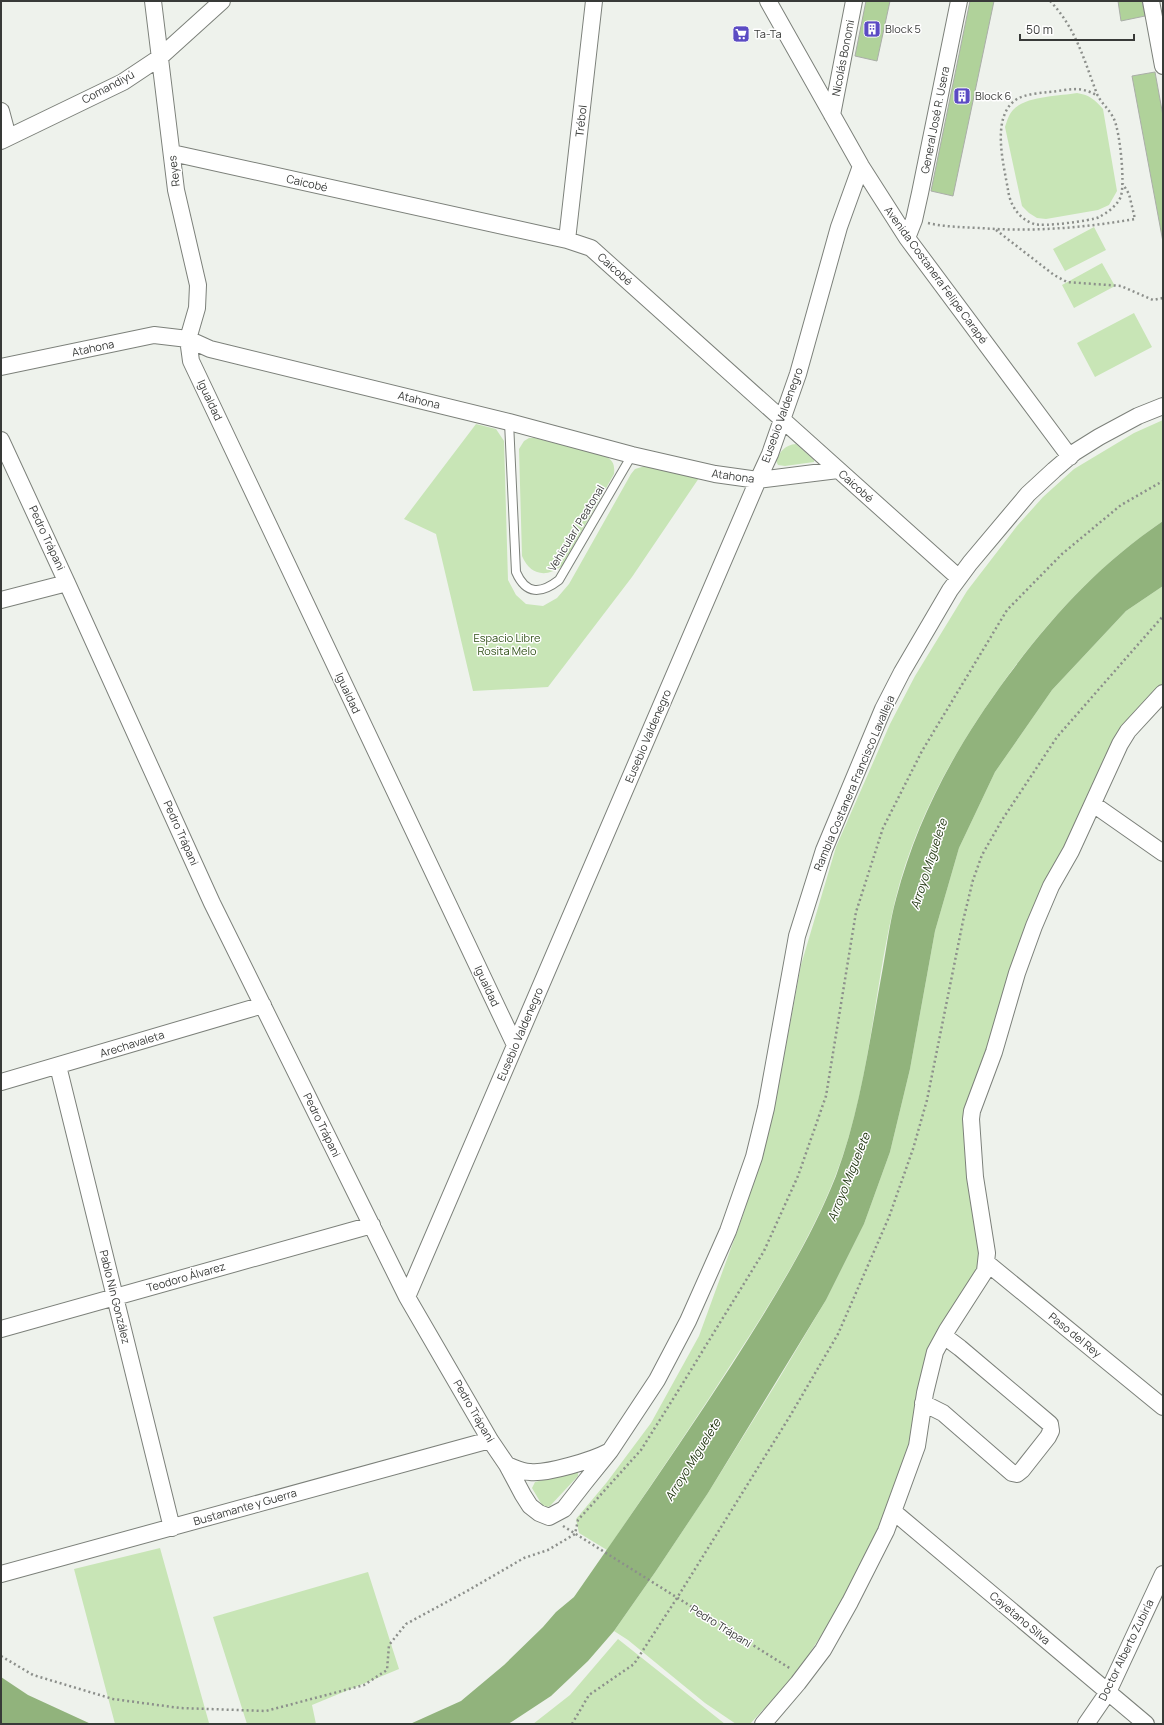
<svg xmlns="http://www.w3.org/2000/svg" width="1164" height="1725" viewBox="0 0 1164 1725" font-family="Manrope,sans-serif">
<rect width="100%" height="100%" fill="#eef2ec"/>
<path fill="#c8e5b6" d="M1077,93c13,2 18,7 26,16l14,82 -8,14 -11,5 -52,9 -9,-1 -8,-5 -7,-7 -17,-79c2,-6 4,-13 8,-17 12,-14 47,-14 64,-17z
M1094,227l12,23 -41,21 -12,-22z
M1102,263l13,23 -41,22 -12,-23z
M1134,313l18,34 -57,30 -18,-34z
M1163,420v101c-64,44 -111,95 -156,156 -50,68 -92,142 -112,224 -22,91 -25,188 -60,276 -25,63 -61,121 -98,178 -42,66 -86,130 -130,195l-28,-17 -3,-14 31,-37 44,-59 48,-87 43,-118 22,-68 16,-72 21,-113 35,-118 54,-123 25,-48 52,-85 50,-65 26,-29 31,-28 60,-36z
M476,424l20,5 8,12 4,139 8,15 10,9 17,2 14,-8 12,-14 62,-110 4,-5 10,-3 54,12 -67,99 -84,110 -75,4 -37,-157 -32,-15z
M529,438h6l70,18c8,4 10,9 9,18l-52,92c-16,12 -32,9 -40,-10l-3,-107 5,-8z
M796,444l18,16v2l-29,4 -7,-1 -2,-4c4,-10 9,-16 20,-17z
M1163,586v97l-25,28 -22,27 -16,29 -132,344 12,152 -5,13 -39,63 -26,103 -21,64 -24,54 -28,51 -26,40 -18,26 -43,47h-14l-31,-21 -77,-63 -14,-9 42,-60 52,-78 69,-111 49,-82 38,-76 26,-72 20,-83 25,-138 24,-83 36,-76 57,-82 74,-79z
M574,1472h4v4l-28,30 -3,1 -5,-2 -10,-17 3,-6z
M160,1548l49,175 12,1h-106l-41,-155z
M368,1572l31,97 -87,36 4,19h-69l-34,-107z
M618,1639l107,85h-192l37,-29z"/>
<path fill="#91b37c" d="M1163,521v65l-37,25 -74,79 -57,82 -36,76 -24,83 -25,138 -20,83 -26,72 -38,76 -118,193 -52,78 -42,60 -26,30 -37,35 -38,25 -5,3h-98l51,-23 43,-36 39,-38 13,-15 18,-15c54,-78 108,-155 159,-234 38,-60 77,-121 103,-187 25,-67 34,-139 47,-209 4,-22 7,-46 13,-68 22,-84 61,-154 112,-223 45,-61 92,-112 155,-155z
M1,1677l27,18 63,29h-90z"/>
<path fill="#b0d29a" stroke="#aaaea8" d="M866,1h24l-13,60 -22,-5z
M970,1h24l-41,195 -22,-5z
M1118,1h24l3,15 -24,5z
M1155,72l8,44v126l-31,-166z"/>
<g fill="none" stroke-linecap="round" stroke-linejoin="round">
<g stroke="#7c807a" stroke-width="10">
<path id="lane" d="M509,422l7,150c10,23 25,22 43,8l73,-125"/>
</g>
<g stroke="#7c807a" stroke-width="18">
<path id="street" d="M153,1l23,189 22,95 -1,23 -9,31 3,22 324,684
M768,1l93,165 46,72 163,219
M1151,1l12,65
M1,111l7,26
M832,115l22,-114
M1,141l122,-59 36,-24 63,-57
M172,153l395,87 24,8 368,330
M907,238l7,-18 6,-27 39,-192
M567,240l27,-239
M1,367l153,-32 34,4 22,10 299,73 123,33 83,19 43,6 80,-10
M1,440l66,143 145,320 195,394 83,143 17,25 16,30 7,11 9,7 10,4 15,-8 21,-27 25,-31 47,-71 31,-59 40,-90 26,-74 12,-49 31,-172 27,-86 59,-141 19,-37 48,-82 20,-27 58,-69 26,-24 21,-18 24,-15 39,-21 25,-10
M1,600l66,-17
M1093,804l70,49
M58,1066l114,462
M1,1082l262,-77
M987,1263l176,144
M407,1297l351,-817 12,-26 28,-80 41,-147 22,-61
M1,1329l371,-104
M923,1403l20,10 69,60 5,1 5,-4 26,-33 3,-6 -1,-7 -90,-76 -16,-12
M507,1465c8,3 15,7 23,7 17,2 63,-12 78,-20
M894,1512l252,212
M1,1574l489,-134
M763,1724l35,-41 25,-33 27,-48 36,-71 31,-85 8,-53 10,-41 12,-22 38,-59 2,-18 -12,-76 -4,-58 1,-8 22,-59 23,-79 17,-47 17,-40 20,-35 49,-107 8,-13 35,-38
M1086,1724l22,-32 55,-118"/>
</g>
<path stroke="#8c8f8b" stroke-width="2.5" stroke-dasharray="2 3" stroke-linecap="butt" d="M1050,1c26,27 34,59 47,93 4,9 13,16 17,25 6,13 11,63 7,77 -3,9 -14,17 -22,21 -7,4 -57,10 -65,7 -15,-5 -24,-19 -26,-34 -4,-25 -18,-74 9,-91 9,-5 22,-6 32,-7 21,-2 30,-7 49,4
M928,223c17,4 34,4 52,5 52,4 103,0 155,-9l-6,-25 -6,-10
M996,230l58,45 13,7 54,4 32,14 10,-2
M563,1526l228,143
M1,1656l32,19 80,24 67,9 86,3 98,-26 23,-15 2,-25 17,-21 61,-33 57,-33 24,-8 27,-16 3,-14 63,-70 37,-59 86,-140 34,-75 28,-80 30,-184 27,-84 39,-77 85,-141 55,-56 59,-49 42,-24
M572,1724l17,-29 45,-31 43,-66 113,-182 48,-82 51,-117 24,-68 14,-49 36,-179 10,-41 9,-25 20,-35 55,-83 106,-121"/>
<use href="#lane" stroke="#fff" stroke-width="8"/>
<use href="#street" stroke="#fff" stroke-width="16"/>
</g>
<defs>
<g id="building-square" transform="scale(0.9)"><rect x="-9" y="-9" width="18" height="18" rx="4" fill="#5b4bc3" stroke="#fff"/><path d="M-4-6H4V6H1V3H-1V6H-4ZM-2.5-4.3h1.7v1.8h-1.7ZM.8-4.3h1.7v1.8H.8ZM-2.5-1h1.7V.8h-1.7ZM.8-1h1.7V.8H.8Z" fill="#fff"/></g>
<g id="supermarket-square" transform="scale(0.9)"><rect x="-9" y="-9" width="18" height="18" rx="4" fill="#5b4bc3" stroke="#fff"/><path d="M-6-5.5h2.5l.6 2H6L4.5 2H-2.5L-4.4-4H-6ZM-1.5 3.2a1.3 1.3 0 1 0 .1 0ZM3 3.2a1.3 1.3 0 1 0 .1 0Z" fill="#fff"/></g>
</defs>
<g fill-rule="evenodd">
<use href="#building-square" x="872" y="29"/>
<use href="#supermarket-square" x="741" y="34"/>
<use href="#building-square" x="962" y="96"/>
</g>
<g text-anchor="middle" stroke-width="3" stroke-linejoin="round" paint-order="stroke">
<g font-size="11" fill="#383a38" stroke="#fff" text-anchor="start">
<text x="885" y="33">Block 5</text>
<text x="754" y="38">Ta-Ta</text>
<text x="975" y="100">Block 6</text>
</g>
<g font-size="11" fill="#383a38" stroke="#fff">
<text transform="translate(843 58) rotate(-79)" y="4">Nicolás Bonomi</text>
<text transform="translate(108 87) rotate(-28)" y="4">Comandiyú</text>
<text transform="translate(935 120) rotate(-79)" y="4">General José R. Usera</text>
<text transform="translate(581 121) rotate(-84)" y="4">Trébol</text>
<text transform="translate(174 171) rotate(-97)" y="4">Reyes</text>
<text transform="translate(307 183) rotate(13)" y="4">Caicobé</text>
<text transform="translate(615 269) rotate(42)" y="4">Caicobé</text>
<text transform="translate(936 275) rotate(54)" y="4">Avenida Costanera Felipe Carapé</text>
<text transform="translate(93 348) rotate(-12)" y="4">Atahona</text>
<text transform="translate(210 400) rotate(65)" y="4">Igualdad</text>
<text transform="translate(419 400) rotate(14)" y="4">Atahona</text>
<text transform="translate(782 415) rotate(-70)" y="4">Eusebio Valdenegro</text>
<text transform="translate(733 476) rotate(8)" y="4">Atahona</text>
<text transform="translate(856 486) rotate(42)" y="4">Caicobé</text>
<text transform="translate(576 528) rotate(-59)" y="4">Vehicular/ Peatonal</text>
<text transform="translate(47 538) rotate(65)" y="4">Pedro Trápani</text>
<text transform="translate(348 693) rotate(65)" y="4">Igualdad</text>
<text transform="translate(648 736) rotate(-67)" y="4">Eusebio Valdenegro</text>
<text transform="translate(854 783) rotate(-67)" y="4">Rambla Costanera Francisco Lavalleja</text>
<text transform="translate(181 833) rotate(66)" y="4">Pedro Trápani</text>
<text transform="translate(487 986) rotate(65)" y="4">Igualdad</text>
<text transform="translate(520 1034) rotate(-67)" y="4">Eusebio Valdenegro</text>
<text transform="translate(132 1044) rotate(-17)" y="4">Arechavaleta</text>
<text transform="translate(322 1125) rotate(64)" y="4">Pedro Trápani</text>
<text transform="translate(186 1277) rotate(-16)" y="4">Teodoro Álvarez</text>
<text transform="translate(115 1297) rotate(76)" y="4">Pablo Nin González</text>
<text transform="translate(1075 1335) rotate(39)" y="4">Paso del Rey</text>
<text transform="translate(474 1411) rotate(60)" y="4">Pedro Trápani</text>
<text transform="translate(245 1507) rotate(-16)" y="4">Bustamante y Guerra</text>
<text transform="translate(1020 1618) rotate(40)" y="4">Cayetano Silva</text>
<text transform="translate(721 1626) rotate(32)" y="4">Pedro Trápani</text>
<text transform="translate(1126 1650) rotate(-64)" y="4">Doctor Alberto Zubiría</text>
</g>
<g font-size="11" fill="#2f4f16" stroke="#fff">
<text x="507" y="642">Espacio Libre<tspan x="507" dy="13">Rosita Melo</tspan></text>
</g>
<g font-size="12" font-style="italic" fill="#20360f" stroke="#fff">
<text transform="translate(929 864) rotate(-72)" y="4">Arroyo Miguelete</text>
<text transform="translate(849 1177) rotate(-68)" y="4">Arroyo Miguelete</text>
<text transform="translate(693 1460) rotate(-58)" y="4">Arroyo Miguelete</text>
</g>
</g>
<rect width="1164" height="1725" fill="none" stroke="#383a38" stroke-width="4"/>
<path d="M1020 34v6h114v-6" fill="none" stroke="#383a38" stroke-width="2"/>
<text x="1026" y="34" font-size="12" fill="#383a38" stroke="#ffffff" stroke-width="3" paint-order="stroke">50 m</text>
</svg>
